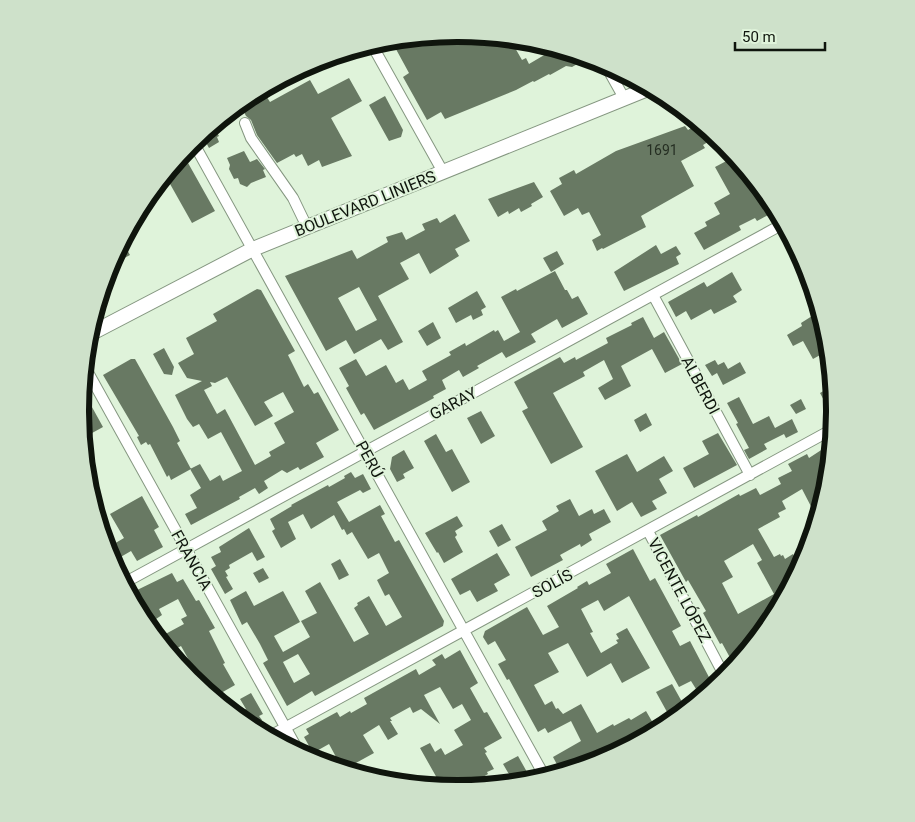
<svg xmlns="http://www.w3.org/2000/svg" width="915" height="822" viewBox="0 0 915 822" font-family="Roboto,sans-serif">
<rect width="100%" height="100%" fill="#dff3da"/>
<path fill="#687963" fill-rule="evenodd" d="M458,34l19,2 6,10 8,-4 2,4 13,-7h4l12,21 4,-2 3,6 17,-10 -6,-10 48,14 -16,9 -6,-1 -16,9 -1,-1 -15,8 -1,-1 -17,9 -71,29 -4,-7 -14,8 -24,-43 6,-4 -18,-33z
M349,78l13,23 -31,17 21,38 -30,11 -3,-7 -11,6 -6,-12 -6,3 -2,-3 -17,9 -20,-28 -6,-15 -5,-4 -6,-12 8,-7 15,-6 7,11 40,-22 8,14z
M385,96l18,34 -2,7 -12,4 -20,-36z
M701,125l15,12 -13,8 2,3 -24,13 13,25 -53,30 5,11 -43,22 -1,-1 -5,3 -5,-11 9,-5 -12,-23 -7,3 -4,-7 -14,8 -14,-25 12,-7 -3,-6 15,-8 2,4 40,-23 69,-25 3,4 5,-3 2,2z
M213,126l6,10 -2,1 2,5 -10,6 -7,-13z
M244,151l6,11 7,-3 8,10 -2,1 3,7 -15,6 -4,4 -7,-3 -2,-6 -4,1 -5,-10 1,-4 -3,-7z
M183,154l32,57 -23,12 -27,-48z
M734,157l37,45 5,9 -19,10 -2,-3 -16,8 2,4 -37,20 -10,-17 13,-7 -2,-4 15,-8 -6,-11 16,-9 -15,-27z
M534,182l9,15 -12,7 1,2 -11,6 -2,-4 -10,6 -1,-3 -10,6 -10,-18z
M455,214l15,27 -15,8 4,7 -29,18 -11,-21 -19,10 9,16 -31,17 25,46 -15,8 -7,-11 -27,15 -8,-14 -20,11 -41,-75 67,-26 5,9 31,-17 -2,-5 16,-5 4,8 19,-10 -3,-6 15,-6 3,5zM359,287l18,33 -21,11 -18,-33z
M122,241l8,14 -21,11 8,-14z
M656,245l5,9 15,-8 5,8 -5,3 3,7 -55,27 -10,-19z
M557,251l7,13 -13,8 -8,-14z
M555,271l10,19h2l5,9 6,-3 10,18 -26,14 -5,-9 -26,15 5,8 -30,16 -4,-6 -25,14 2,2 -16,9 -4,-7 -17,10 4,9 -13,7 1,2 -60,32 -10,-17 -3,2 -15,-27 3,-2 -10,-18 17,-9 10,17 20,-11 10,18 7,-4 6,11 18,-10 -5,-9 29,-16 -2,-3 16,-9 1,3 28,-16 1,2 3,-2 6,11 16,-9 -19,-35 15,-8 1,2z
M732,272l10,18 -9,6 4,6 -23,12 -3,-5 -20,11 -5,-9 -10,6 -8,-15 36,-20 3,5z
M257,289l4,1 34,61 -7,4 16,32 4,-3 6,10 4,-2 21,38 -23,13 8,14 -24,13 -2,-3 -11,6 -5,-3 -18,11 4,7 -9,6 -4,-6 -16,9 1,2 -49,26 -6,-11 12,-6 -7,-13 11,-7 -11,-19 10,-5 10,17 10,-6 3,6 19,-10 -21,-39 -13,7 -9,-15 -6,3 -6,-8 -12,-24 27,-14 -15,-3 -9,-15 16,-9 -8,-16 31,-17 -4,-7zM227,377l28,49 18,-10 -9,-14 19,-10 11,20 -20,11 11,20 -16,9 2,4 -16,9 -30,-56 -8,5 -13,-24 8,-4 -2,-4 5,1z
M477,291l9,16 -5,3 2,5 -10,5 -2,-5 -15,8 -8,-15z
M820,311l8,27 1,12 -16,9 -10,-18 -10,5 -6,-11 15,-9 -1,-3z
M643,317l11,21 10,-6 18,32 -17,9 -13,-24 -31,17 10,20 -26,14 -7,-12 15,-9 -9,-19 -21,12 2,4 -32,17 30,54 -32,17 -29,-53 6,-3 -14,-26 46,-25 4,6 11,-6 1,3 32,-17 -2,-5 26,-13 -1,-2z
M433,322l8,16 -14,8 -9,-15z
M164,348l10,19 -2,8 -8,-1 -11,-20z
M131,359h4l38,68 7,14 -3,2 14,26 -20,11 -2,-5 -2,2 -17,-33 -2,1 -2,-3 -5,3 -4,-8 2,-1 -36,-61z
M715,360l3,5 6,-3 4,7 12,-7 6,11 -23,12 -6,-12 -5,3 -7,-11z
M832,386l3,25 -1,8 -14,-26z
M82,389l21,38 -20,11 -3,-27z
M739,397l14,27 16,-8 6,12 17,-9 6,13 -12,6 -2,-4 -20,10 3,5 -18,10 -5,-9 5,-2 -13,-24 2,-1 -11,-20z
M801,399l5,10 -10,5 -6,-9z
M481,411l14,25 -14,8 -14,-26z
M646,413l6,12 -12,7 -6,-12z
M718,433l19,32 -43,23 -11,-20 26,-14 -7,-13z
M436,434l10,18 6,-3 18,33 -18,10 -28,-51z
M832,443l-5,42 -10,33 -15,-29 -20,12 4,8 -8,4 2,4 -22,12 16,28 6,-3 1,2 2,-1 2,4 8,-5 7,13 -29,54 -37,44 -12,-22 -2,1 -17,-31 3,-2 -18,-31 -2,2 -26,-47 37,-20 1,2 41,-23 1,2 16,-8 4,7 21,-11 -3,-6 14,-7 -4,-7 19,-10 2,4zM753,544l9,16 -5,3 17,31 -36,20 -16,-31 11,-6 -9,-16z
M404,450l10,18 -11,6 2,4 -8,4 -7,-13 2,-12z
M627,454l10,18 27,-16 9,15 -14,8 8,14 -15,8 5,8 -16,8 -9,-15 -15,9 -22,-40z
M351,472l4,6 8,-4 8,15 -8,4 -3,-3 -23,12 12,20 31,-17 5,9 -4,2 14,26 4,-2 45,81 -1,5 -108,59 -20,11 -3,-5 -25,15 -24,-43 5,-3 -8,-16 -13,-22 -5,3 -12,-25 16,-9 8,15 29,-15 17,31 -26,14 9,16 27,-15 -9,-16 16,-8 -12,-22 15,-9 34,60 15,-8 -15,-26 4,-3 -1,-2 12,-7 17,30 16,-9 -13,-23 -4,2 -8,-16 12,-7 -10,-20 -11,6 -16,-27 -5,3 -3,-6 -2,1 -8,-15 -23,14 -8,-15 -15,8 8,17 -15,9 -9,-17 3,-2 -5,-10 22,-13 -1,-1 37,-20 1,2 16,-9 -1,-2zM298,654l12,20 -16,9 -11,-21z
M142,496l17,31 -5,3 9,17 -26,14 -6,-10 -19,11 -5,-14 17,-10 -14,-24z
M570,499l9,17 13,-7 2,5 10,-5 7,13 -22,12 3,6 -11,7 -1,-3 -20,11 3,5 -32,17 -16,-30 32,-17 -5,-9 17,-10 -3,-5z
M457,516l6,10 -8,5 2,4 -2,2 8,15 -19,11 -6,-11 -1,1 -12,-20z
M502,524l9,16 -13,7 -9,-16z
M249,528l16,29 -8,4 -5,-9 -23,13 1,3 -5,3 3,5 -2,1 7,12 -8,5 -14,-25 5,-3 -5,-9 10,-5 -2,-5z
M633,549l17,32 5,-3 26,48 -9,5 8,15 10,-5 21,40 -15,8 -5,-8 -12,6 -50,-91 -25,15 -6,-11 -17,9 12,23 -3,1 11,20 17,-10 -2,-3 3,-1 -3,-5 11,-6 23,40 -28,15 -11,-20 -24,14 -19,-34 -20,10 11,19 -25,13 11,20 7,-4 4,8 2,-1 5,6 18,-10 16,29 16,-9 1,2 15,-8 2,2 15,-9 11,19 -47,25 -2,-3 -17,8 1,2 -31,10 -8,-15 28,-16 -10,-20 -23,12 -3,-5 -7,4 -29,-53 -2,1 -9,-16 8,-4 -11,-19 -7,4 -5,-8 2,-6 42,-24 16,28 16,-8 -12,-21 31,-18 -1,-1 10,-6 2,4 22,-12 -5,-9z
M497,553l13,22 -16,9 4,7 -21,11 -7,-12 -10,5 -9,-16z
M340,559l9,16 -10,5 -8,-16z
M263,568l6,10 -10,5 -6,-10z
M172,573l5,9 6,-3 13,22 3,-1 16,28 -6,3 16,32 -2,1 12,21 -21,12 -23,-19 -9,-11 8,-5 -9,-16 -11,6 -12,-14 26,-14 -3,-5 6,-3 -9,-17 -19,10 3,6 -15,10 -15,-26 4,-2 -3,-5z
M460,650l18,33 -8,5 14,25 3,-1 15,26 -18,10 3,4 -2,1 9,16 -7,3 1,2 -24,14 -22,-1 -22,-39 10,-5 5,9 6,-4 4,7 18,-10 -9,-15 17,-10 -9,-16 -9,5 -13,-22 -16,8 16,29 -19,-15 -8,4 -3,-6 -20,11 2,3h-2l8,13 -10,6 -9,-15 -16,10 11,18 -29,16 -3,-1 -13,-24 -16,9 -9,-16 5,-3 -3,-5 31,-17 3,5 10,-6 1,2 16,-9 -3,-6 52,-29 3,6 17,-10 -4,-5 10,-6 3,5z
M672,684l14,25 -14,12 -16,-29z
M251,693l12,21 -4,2 3,4 -11,6 -16,-12 11,-5 -6,-10z
M518,756l14,25 -18,2 -11,-19z"/>
<g fill="none" stroke-linecap="round" stroke-linejoin="round">
<g stroke="#859781" stroke-width="12">
<path id="street" d="M372,45l71,127
M605,64l19,34
M245,123l6,15 42,60 14,29
M193,142l352,635
M653,295l97,180
M85,367l214,385
M648,531l77,146
M124,583l659,-359
M270,736l563,-307"/>
</g>
<g stroke="#859781" stroke-width="16">
<path id="secondary" d="M88,335l165,-86 397,-161"/>
</g>
<use href="#street" stroke="#fff" stroke-width="10"/>
<use href="#secondary" stroke="#fff" stroke-width="14"/>
</g>
<g text-anchor="middle" stroke-width="4" stroke-linejoin="round" paint-order="stroke">
<g font-size="14" fill="#252e22">
<text x="662" y="155">1691</text>
</g>
<g font-size="16" fill="#0f150d" stroke="#dff3da">
<text transform="translate(365 203) rotate(-22)" y="6">BOULEVARD LINIERS</text>
<text transform="translate(701 385) rotate(62)" y="6">ALBERDI</text>
<text transform="translate(453 403) rotate(-28)" y="6">GARAY</text>
<text transform="translate(370 459) rotate(61)" y="6">PERÚ</text>
<text transform="translate(192 560) rotate(61)" y="6">FRANCIA</text>
<text transform="translate(552 583) rotate(-28)" y="6">SOLÍS</text>
<text transform="translate(680 590) rotate(62)" y="6">VICENTE LÓPEZ</text>
</g>
</g>
<path d="M0 0H915V822H0ZM457 42H458A368 368 0 0 1 826 410V412A368 368 0 0 1 458 780H457A368 368 0 0 1 89 412V410A368 368 0 0 1 457 42Z" fill="#cee1ca" fill-rule="evenodd"/>
<path fill="none" stroke="#0f150d" stroke-width="6" d="M457 42H458A368 368 0 0 1 826 410V412A368 368 0 0 1 458 780H457A368 368 0 0 1 89 412V410A368 368 0 0 1 457 42Z"/>
<path d="M735 42v8h90v-8" fill="none" stroke="#0f150d" stroke-width="2.5"/>
<text x="742" y="42" font-size="15" fill="#0f150d" stroke="#dff3da" stroke-width="4" paint-order="stroke">50 m</text>
</svg>
